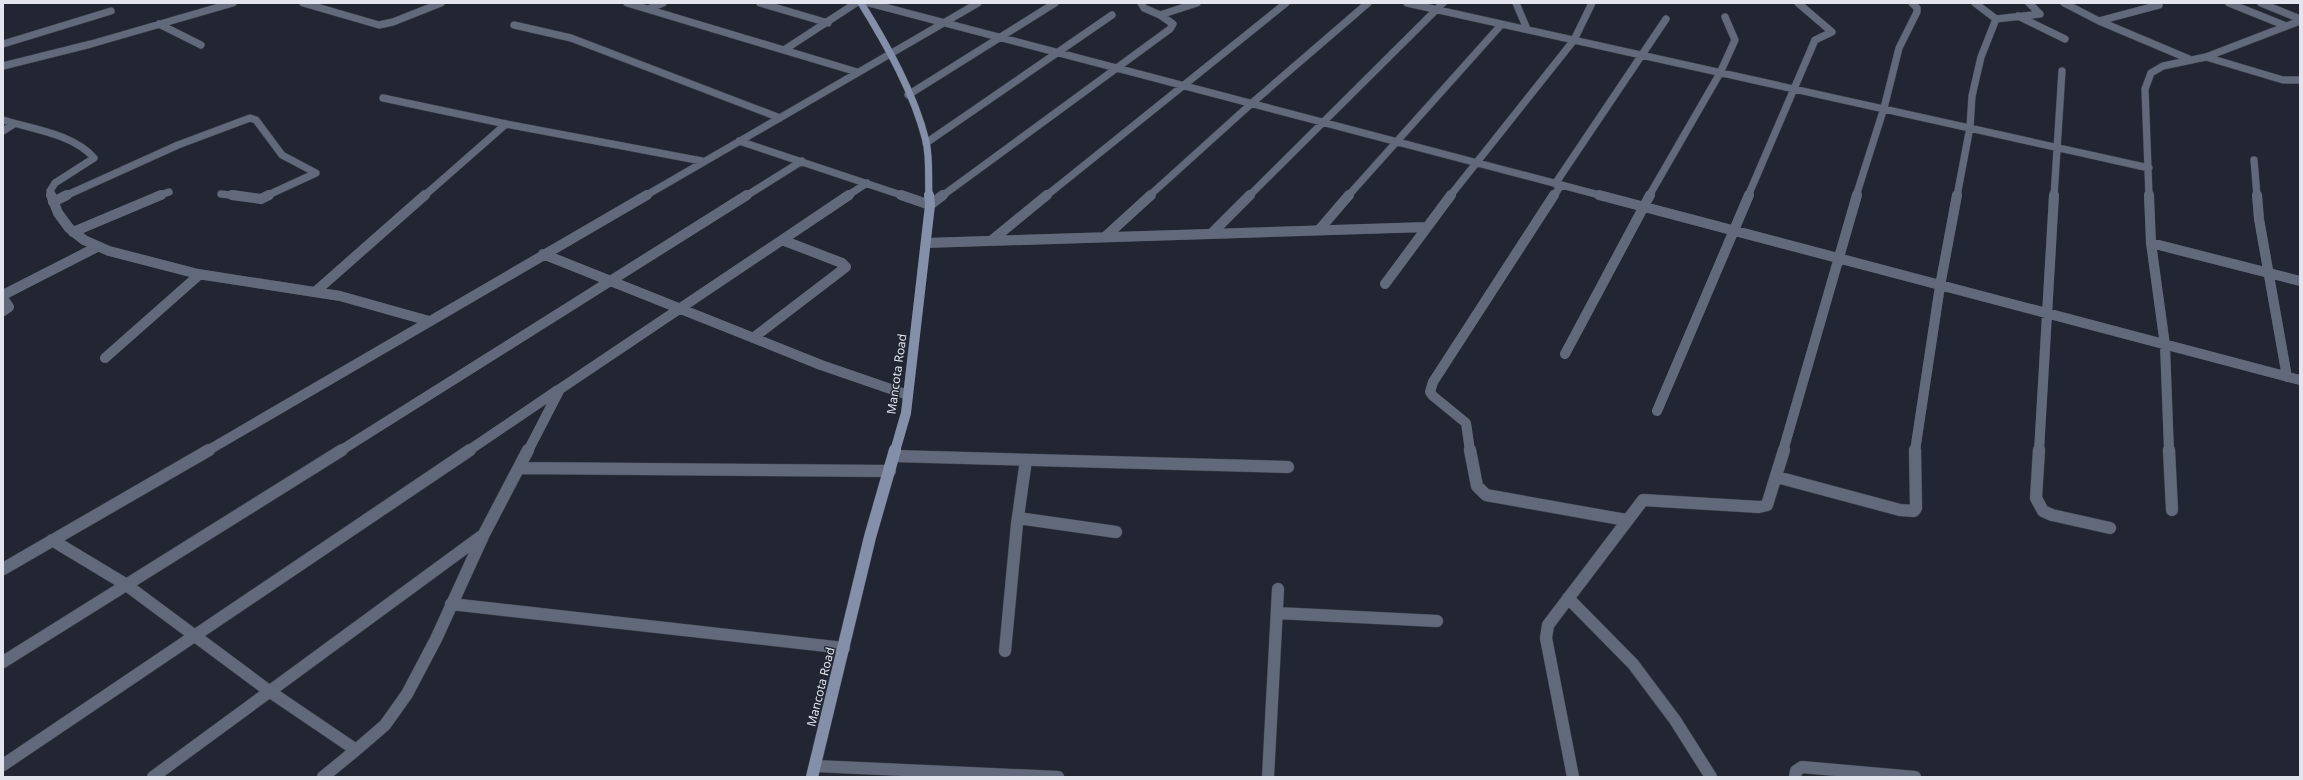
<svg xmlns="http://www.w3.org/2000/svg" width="2303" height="780" viewBox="0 0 2303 780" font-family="'Noto Sans',sans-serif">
<rect width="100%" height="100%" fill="#212632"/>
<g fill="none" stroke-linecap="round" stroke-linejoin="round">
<g stroke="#3c414c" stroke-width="8">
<path id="street-far2" d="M303,3l76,22 14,-3 48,-19
M627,3l230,69
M760,3l68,20
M869,3l734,193
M1141,3l3,5 16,7
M1407,3l742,165
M1516,3l11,26
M1975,3l21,16
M2064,3l35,18 90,38
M2229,3l57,23
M2261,3l39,16
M648,9l15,-6
M2018,16l47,23
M2099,21l60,-16
M159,24l42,21
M514,25l57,13 209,80
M3,44l108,-33
M784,50l72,-47
M2206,57l77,23h17
M3,66l88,-22 142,-41
M908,95l147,-92
M383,98l123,26 196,37
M3,120c29,9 71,14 91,38l-39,25 -5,8 1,5
M3,131l11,-7
M739,141l165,55
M926,143l186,-128
M2254,160l3,36
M1555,184l111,-165
M221,194l19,2
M65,196l113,-51 72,-27 6,2 26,35 34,18 -50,23
M158,196l11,-4
M424,196l82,-72
M645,196l333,-193
M746,196l56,-35
M847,196l20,-13
M942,196l228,-167 3,-5 -13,-9 37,-12
M1046,196l240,-193
M1149,196l103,-93 116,-100
M1249,196l194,-193
M1348,196l153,-171
M1450,196l124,-156 18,-37
M1554,196l7,-11
M1649,196l71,-123 15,-33 -10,-23
M1748,196l67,-156 17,-8 -34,-29
M1856,196l28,-88 15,-60 18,-36v-4l-5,-5
M1957,196l13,-69 2,-31 9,-39 15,-38 44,-5 -11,-11
M2054,196l8,-125
M2149,196l-4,-107 6,-16 12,-7 43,-9 94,-36"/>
</g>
<g stroke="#3c414c" stroke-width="10">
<path id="street-far1" d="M51,195l7,18 11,15 15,12 25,11 89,23 142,22 89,25
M232,195l29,4 8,-4
M901,195l29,10 13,-10
M1599,195l701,185
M2149,195l2,48 14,102 4,106
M2257,195l2,24 28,158
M53,202l14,-7
M1319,230l30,-35
M73,232l88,-37
M1212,233l38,-38
M1106,236l45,-41
M992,240l55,-45
M926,243l501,-16
M2151,243l149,38
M543,254l278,111 87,30
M1385,284l66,-89
M315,292l110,-97
M3,311l6,-4 -6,-9 4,-5 90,-46
M753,338l93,-71 -4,-4 -60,-23
M1565,354l85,-159
M105,358l94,-83
M1657,411l92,-216
M207,451l440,-256
M340,451l407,-256
M468,451l90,-61
M528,451l32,-62 289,-194
M1470,451l-4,-28 -33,-27 -3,-4 3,-10 121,-187
M1783,451l74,-256
M1915,451l25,-165 17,-91
M2039,451l15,-256"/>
</g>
<g stroke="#3c414c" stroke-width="13">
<path id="street" d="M1470,450l7,36 9,9 140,25
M2039,450l-3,48 7,13 9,4 58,13
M2169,450l3,60
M894,456l394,11
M519,468l371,3
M1777,477l123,33 14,1 2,-3 -1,-58
M1018,518l98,14
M52,540l73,44 144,107 87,59 -33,27
M3,569l206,-119
M1568,598l65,66 42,56 36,57
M451,604l393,44
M1277,613l160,8
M1005,651l12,-127 9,-64
M3,662l339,-212
M356,750l29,-25 22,-31 29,-55 48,-105 44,-84
M3,765l467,-315
M815,766l243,11
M153,777l330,-242
M1268,777l10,-188
M1573,777l-27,-139 2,-13 95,-125 116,7 8,-2 17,-55
M1795,777l1,-6 6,-4 113,10"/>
</g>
<g stroke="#3c414c" stroke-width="8">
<path id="secondary-far2" d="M861,3c26,42 53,90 65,138 4,18 2,38 3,55"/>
</g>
<g stroke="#3c414c" stroke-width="10">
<path id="secondary-far1" d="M895,451l11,-38 24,-208 -1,-10"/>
</g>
<g stroke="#3c414c" stroke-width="13">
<path id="secondary" d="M812,777l58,-240 25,-87"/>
</g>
<use href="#street-far2" stroke="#62697a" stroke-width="7"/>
<use href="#street-far1" stroke="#62697a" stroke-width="10"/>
<use href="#street" stroke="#62697a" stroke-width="12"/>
<use href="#secondary-far2" stroke="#848faa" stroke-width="7"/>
<use href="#secondary-far1" stroke="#848faa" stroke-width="10"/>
<use href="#secondary" stroke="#848faa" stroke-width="12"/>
</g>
<g text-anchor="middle" stroke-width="3" stroke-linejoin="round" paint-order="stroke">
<g font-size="12" fill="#e2e5ed" stroke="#212632">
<text transform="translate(897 374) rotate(-82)" y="4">Mancota Road</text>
<text transform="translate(821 687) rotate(-76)" y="4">Mancota Road</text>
</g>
</g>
<rect width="2303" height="780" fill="none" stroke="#e2e5ed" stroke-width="8"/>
</svg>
